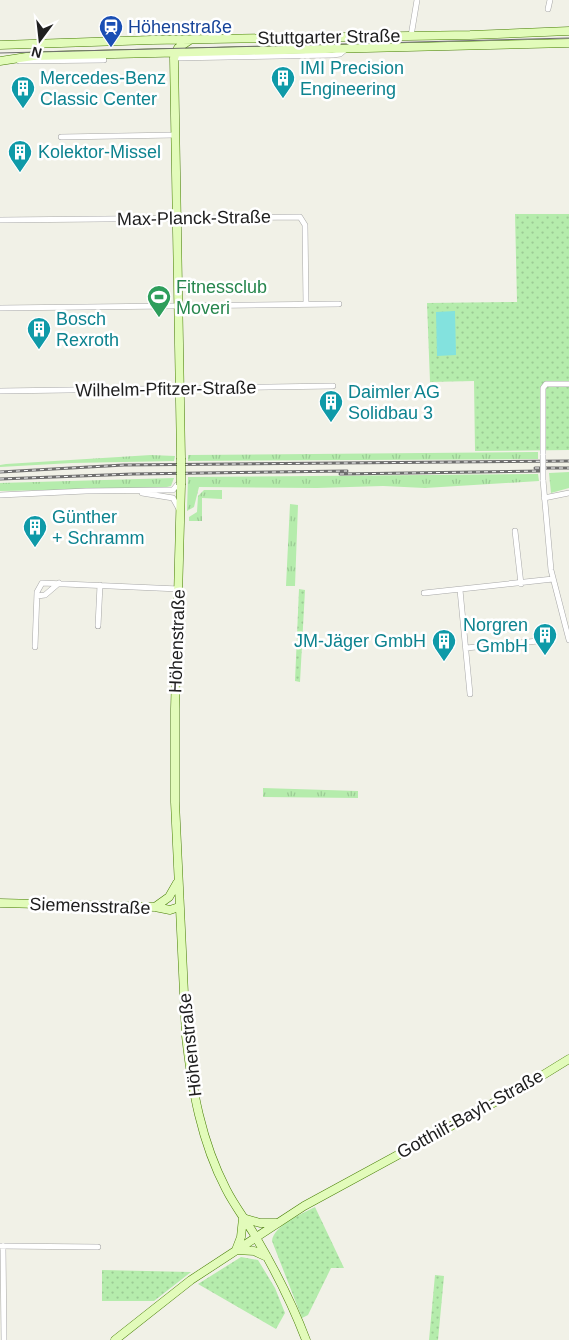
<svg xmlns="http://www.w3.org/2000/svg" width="569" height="1340" viewBox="0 0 569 1340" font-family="Arial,sans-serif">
<defs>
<pattern id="grass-tufts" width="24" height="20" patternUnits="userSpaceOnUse" patternTransform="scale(1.25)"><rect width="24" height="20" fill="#b5ecac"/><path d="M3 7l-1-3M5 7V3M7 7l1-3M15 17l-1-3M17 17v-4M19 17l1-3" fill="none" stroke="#9bca94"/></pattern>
<pattern id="garden-dots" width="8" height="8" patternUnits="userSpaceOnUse" patternTransform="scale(1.25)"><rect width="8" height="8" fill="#b5ecac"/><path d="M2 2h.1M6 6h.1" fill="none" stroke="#9bca94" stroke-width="1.8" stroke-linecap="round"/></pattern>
</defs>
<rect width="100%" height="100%" fill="#f1f1e7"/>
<path fill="url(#grass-tufts)" d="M538,452v7l-350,2v-6z
M151,455l24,1 -1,5 -102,2 -72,4v-2l6,-1z
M569,472v16l-18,5 -2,-20z
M538,474l1,7 -114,7 -42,-2 -66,2 -118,-1 -5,20 -7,4 1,-34z
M174,478l-3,8 -8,2 -163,3v-8z
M204,490h18v9l-20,-1v23h-13v-4l8,-5 1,-16z
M290,504l8,1 -3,81h-9z
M263,788l95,3v7l-95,-1z"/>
<path fill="url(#garden-dots)" d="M515,214h54v236l-94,1 -1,-70 -44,1 -3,-79 90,-1z
M299,589l6,1 -5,92 -5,-1z
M315,1207l29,61h-13l-23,47 -6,3 -30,-77c2,-16 30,-27 43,-34z
M241,1257l17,3 17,28 10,25 -9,16 -78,-45z
M102,1270l89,2 -37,29h-52z
M435,1275l9,1 -6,64h-9z"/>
<path fill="#83e2de" d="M455,311l1,44 -19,1 -1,-44z"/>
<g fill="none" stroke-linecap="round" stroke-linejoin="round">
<g stroke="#a7a7a7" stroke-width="6">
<path id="street" d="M548,9l2,-9
M411,36l6,-36
M174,58l159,-3 7,-1 6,-5
M19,61l85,-1
M61,137l114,-2
M0,220l300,-3 5,8 1,79
M0,308l339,-4
M0,391l333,-5
M543,455v-67l3,-4h23
M543,480l8,90 18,70
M142,493l31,5 6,11
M0,495l86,-4 81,-1h6l4,-5
M544,498l25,-5
M515,531l6,53
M460,590l10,104
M424,593l129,-14
M37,596l8,-1 14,-12
M98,626l2,-41
M35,647l2,-55 5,-9 137,6
M466,648l72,-7
M0,1246l98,1
M3,1246l1,94"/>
</g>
<g stroke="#457d02" stroke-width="9">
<path id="secondary" d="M0,45l152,-5 318,-5 99,-4
M0,61l33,-5 536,-13
M181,458l-7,-400 4,-10 12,-8
M181,485l-6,224v93l11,234c6,53 15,105 40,153 8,16 19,30 28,45 20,34 38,69 52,106
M0,903l155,4 15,3 9,-3
M155,907l14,-10 8,-14
M243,1218l17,5h16
M236,1250l18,1 13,6
M236,1250l5,-13 2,-19
M115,1340l76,-60 113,-74 226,-123 39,-24"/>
</g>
<use href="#street" stroke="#fff" stroke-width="5"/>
<use href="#secondary" stroke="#e2fbba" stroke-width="8"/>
<path stroke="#6e6e6e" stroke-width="1" d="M0,53l569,-15"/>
<g stroke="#6e6e6e" stroke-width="3">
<path id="rail" d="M535,468h34
M0,472l124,-7 445,-4
M340,474l202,-3
M0,479l133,-5 214,-3"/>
</g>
<use href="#rail" stroke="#fff" stroke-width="1" stroke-dasharray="4" stroke-linecap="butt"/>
<g stroke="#a7a7a7" stroke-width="6" stroke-linecap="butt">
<path id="street-bridge" d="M543,455v25"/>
</g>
<g stroke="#457d02" stroke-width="9" stroke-linecap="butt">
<path id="secondary-bridge" d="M181,458v27"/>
</g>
<use href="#street-bridge" stroke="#fff" stroke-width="5"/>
<use href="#secondary-bridge" stroke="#e2fbba" stroke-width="8"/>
</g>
<defs>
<g id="station-pin" transform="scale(1.25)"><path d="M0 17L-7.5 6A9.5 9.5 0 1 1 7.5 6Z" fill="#1a4fb4" stroke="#fff"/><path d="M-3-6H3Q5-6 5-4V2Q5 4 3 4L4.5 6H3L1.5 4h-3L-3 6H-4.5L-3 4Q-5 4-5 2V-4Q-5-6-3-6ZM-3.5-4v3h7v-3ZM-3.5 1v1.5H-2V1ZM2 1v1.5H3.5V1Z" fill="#fff"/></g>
<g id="building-pin" transform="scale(1.25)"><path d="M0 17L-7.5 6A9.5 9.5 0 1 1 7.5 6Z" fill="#0f9aa8" stroke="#fff"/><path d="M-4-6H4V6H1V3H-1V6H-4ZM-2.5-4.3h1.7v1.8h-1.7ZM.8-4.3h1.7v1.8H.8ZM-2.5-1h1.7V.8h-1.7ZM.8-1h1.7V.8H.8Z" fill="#fff"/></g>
<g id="stadium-pin" transform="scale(1.25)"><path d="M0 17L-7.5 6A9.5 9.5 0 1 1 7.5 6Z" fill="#2e9e5b" stroke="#fff"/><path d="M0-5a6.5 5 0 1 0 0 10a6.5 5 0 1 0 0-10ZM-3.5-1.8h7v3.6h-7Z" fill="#fff"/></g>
</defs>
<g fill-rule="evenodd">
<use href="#station-pin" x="111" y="27"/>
<use href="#building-pin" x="283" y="78"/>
<use href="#building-pin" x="23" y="88"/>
<use href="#building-pin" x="20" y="152"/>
<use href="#stadium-pin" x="159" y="297"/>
<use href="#building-pin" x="39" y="329"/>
<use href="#building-pin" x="331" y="402"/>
<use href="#building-pin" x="35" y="527"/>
<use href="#building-pin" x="545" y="635"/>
<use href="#building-pin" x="444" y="641"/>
</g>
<g text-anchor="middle" stroke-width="5" stroke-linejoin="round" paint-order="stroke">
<g font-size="18" fill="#164399" stroke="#fff" text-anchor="start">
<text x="128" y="33">Höhenstraße</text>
</g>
<g font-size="18" fill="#202020" stroke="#fff">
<text transform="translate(329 37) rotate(-1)" y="6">Stuttgarter Straße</text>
<text transform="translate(194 218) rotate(-1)" y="6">Max-Planck-Straße</text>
<text transform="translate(166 389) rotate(-1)" y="6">Wilhelm-Pfitzer-Straße</text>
<text transform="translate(177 641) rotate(-88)" y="6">Höhenstraße</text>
<text transform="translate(90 906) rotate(2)" y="6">Siemensstraße</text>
<text transform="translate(190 1045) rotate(-96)" y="6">Höhenstraße</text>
<text transform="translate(470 1114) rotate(-29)" y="6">Gotthilf-Bayh-Straße</text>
</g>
<g font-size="18" fill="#0d838f" stroke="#fff" text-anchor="start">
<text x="300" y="74">IMI Precision<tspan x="300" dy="21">Engineering</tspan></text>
<text x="40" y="84">Mercedes-Benz<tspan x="40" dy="21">Classic Center</tspan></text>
<text x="38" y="158">Kolektor-Missel</text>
<text x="56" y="325">Bosch<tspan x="56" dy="21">Rexroth</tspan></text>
<text x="348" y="398">Daimler AG<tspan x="348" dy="21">Solidbau 3</tspan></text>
<text x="52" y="523">Günther<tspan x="52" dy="21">+ Schramm</tspan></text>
<text x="528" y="631" text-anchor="end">Norgren<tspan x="528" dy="21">GmbH</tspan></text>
<text x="426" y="647" text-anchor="end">JM-Jäger GmbH</text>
</g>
<g font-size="18" fill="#27864d" stroke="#fff" text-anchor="start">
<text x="176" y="293">Fitnessclub<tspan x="176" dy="21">Moveri</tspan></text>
</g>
</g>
<g transform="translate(40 40) rotate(195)" stroke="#ffffff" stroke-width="4" paint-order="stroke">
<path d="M0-4L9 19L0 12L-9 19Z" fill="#202020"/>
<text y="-8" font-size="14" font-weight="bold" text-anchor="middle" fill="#202020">N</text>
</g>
</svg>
